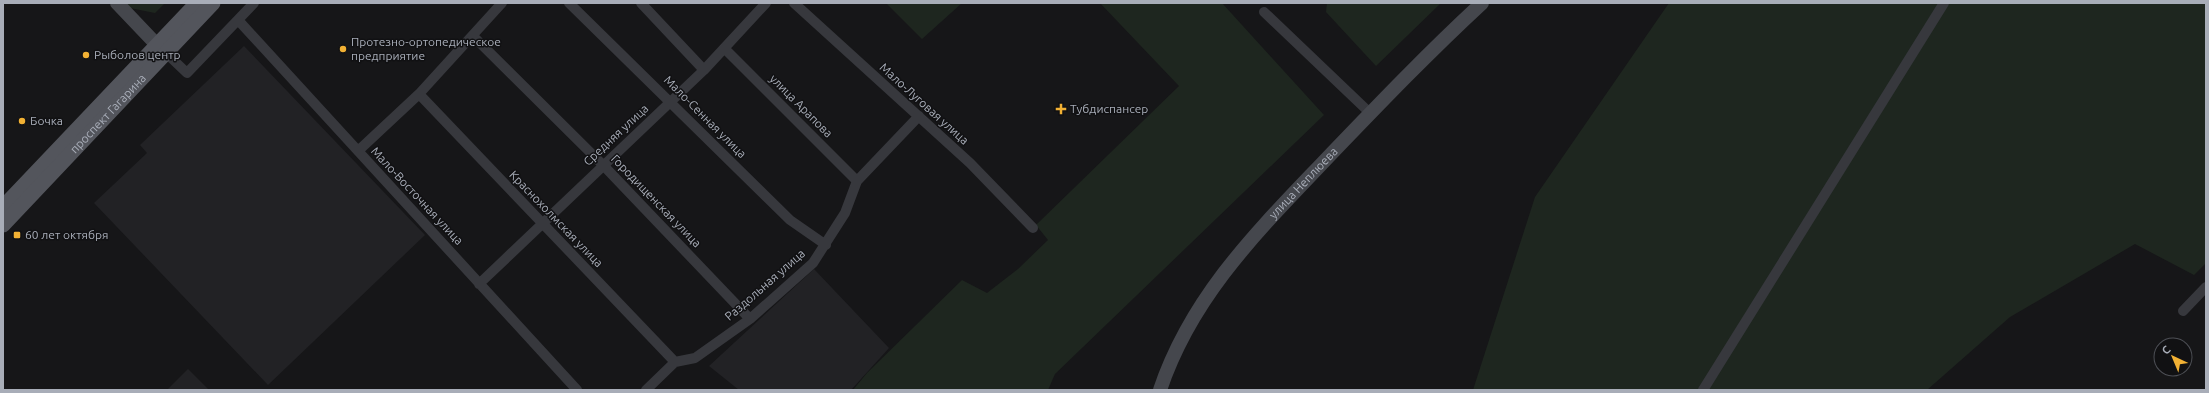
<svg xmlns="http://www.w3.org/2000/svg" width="2209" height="393" viewBox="0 0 2209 393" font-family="Ubuntu,sans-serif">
<rect width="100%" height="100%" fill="#161618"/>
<path fill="#222225" d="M244,46l181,189 -157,150 -174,-182 53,-50 -7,-8z
M814,269l75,79 -38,42h-112l-30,-24z
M188,369l21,21h-42z"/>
<path fill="#1e261f" d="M125,3h40l-10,10 -25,-5z
M886,3h76l-40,36z
M1100,3h122l102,112 -269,259 -7,16h-195l14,-17 95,-93 25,13 31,-24 30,-29 -12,-15 143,-139z
M1327,3h114l-65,63 -50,-54z
M1669,3h537v260l-12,12 -59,-31 -125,73 -83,73h-454l62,-193z"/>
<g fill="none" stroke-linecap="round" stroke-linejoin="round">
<path stroke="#37383d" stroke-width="10" d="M569,3l221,217 36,25
M641,3l63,67
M794,3l176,160 63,65
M1264,12l106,101
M238,20l339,370
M473,36l130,129 147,154
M725,49l132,132
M166,53l21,20 67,-70
M419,94l256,268
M358,151l61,-57 83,-91
M479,284l225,-214 62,-67
M2183,311l23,-24
M646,390l29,-28 20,-4 55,-39 63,-56 32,-50 12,-32 62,-65
M1703,390l241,-387"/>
<g stroke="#45474d" stroke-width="14">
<path d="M117,3l40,42"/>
<path id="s1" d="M1160,390c33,-98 103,-164 172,-237 49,-51 98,-102 150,-150"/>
</g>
<g stroke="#53555c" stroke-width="15">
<path d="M3,207l194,-204"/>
<path id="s2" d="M3,225l210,-222"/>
</g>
</g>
<g fill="#f2b134" stroke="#111113" stroke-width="1.5">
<circle cx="343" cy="49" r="4"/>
<circle cx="86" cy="55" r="4"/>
<path d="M1059 103h4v4h4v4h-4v4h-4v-4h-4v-4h4z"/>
<circle cx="22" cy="121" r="4"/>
<rect x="13" y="231" width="8" height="8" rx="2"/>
</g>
<g text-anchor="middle" stroke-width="3" stroke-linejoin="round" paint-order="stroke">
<g font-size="12" fill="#a8adb8" stroke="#111113" text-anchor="start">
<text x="351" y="46">Протезно-ортопедическое<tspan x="351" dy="14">предприятие</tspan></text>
<text x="94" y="59">Рыболов центр</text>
<text x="1070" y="113">Тубдиспансер</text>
<text x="30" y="125">Бочка</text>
<text x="25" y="239">60 лет октября</text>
</g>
<g font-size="12" fill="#a8adb8" stroke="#111113">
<text transform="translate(924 104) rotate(42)" y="4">Мало-Луговая улица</text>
<text transform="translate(801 106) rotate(45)" y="4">улица Арапова</text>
<text dy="4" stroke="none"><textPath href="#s2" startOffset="153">проспект Гагарина</textPath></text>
<text transform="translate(705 117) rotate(45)" y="4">Мало-Сенная улица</text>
<text transform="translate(616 135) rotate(-43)" y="4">Средняя улица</text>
<text dy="4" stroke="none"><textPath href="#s1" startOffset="254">улица Неплюева</textPath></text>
<text transform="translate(417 196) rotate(47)" y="4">Мало-Восточная улица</text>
<text transform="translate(656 201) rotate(46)" y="4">Городищенская улица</text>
<text transform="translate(556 219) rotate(46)" y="4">Краснохолмская улица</text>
<text transform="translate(765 285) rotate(-41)" y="4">Раздольная улица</text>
</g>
</g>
<rect width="2209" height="393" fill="none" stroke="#a8adb8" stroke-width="8"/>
<g transform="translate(2173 357) rotate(316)"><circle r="19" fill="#111113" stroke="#4d4f55"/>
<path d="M0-3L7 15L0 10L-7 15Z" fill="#f2b134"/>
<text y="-6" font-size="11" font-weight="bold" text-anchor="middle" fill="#a8adb8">С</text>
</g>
</svg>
